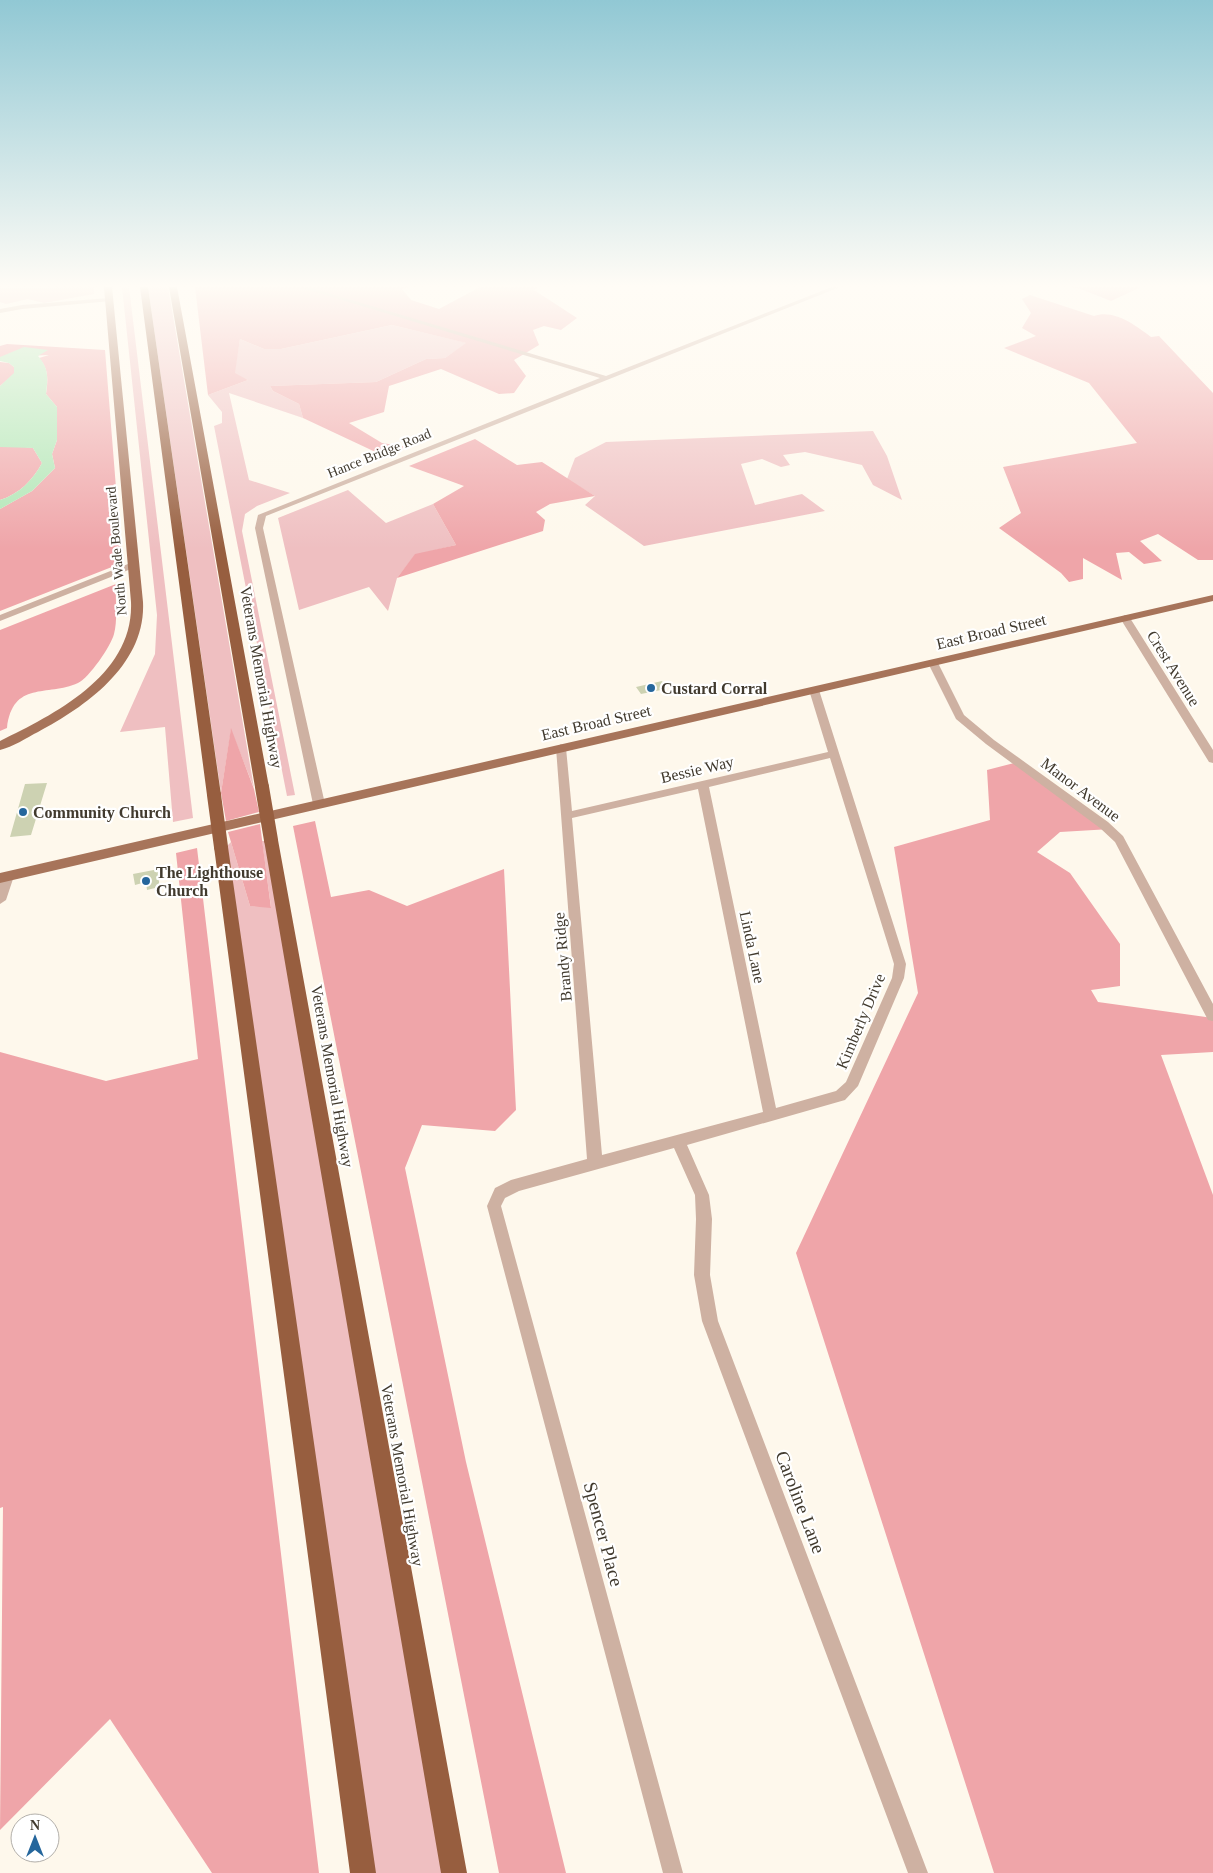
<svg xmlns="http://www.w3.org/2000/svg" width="1213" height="1873" viewBox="0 0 1213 1873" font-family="'Times New Roman',serif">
<rect width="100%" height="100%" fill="#fef8ec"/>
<path fill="#efbfc1" d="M94,287v7l-50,9 -16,-4 -22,5 -6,-2v-14z
M122,287h7l64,531 -20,4 -8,-95 -45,5 35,-78 2,-39z
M148,287h20l86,501 -23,-58 -10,63z
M392,325l75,18 -22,15 -19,1 -50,23 -106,4 3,5 26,13 4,14 -74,-25 20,87 41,13 -33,13 -12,8 -3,17 53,264 -8,1 -73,-370 8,-3v-11l-14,-17 40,-15 -14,-6 6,-35 24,10h17z
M873,431l14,25 15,44 -29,-15 -11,-20 -57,-13 -22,3 7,10 -9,2 -19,-8 -21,5 14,41 47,-11 23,17 -181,35 -59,-41 10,-9 -28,-17 8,-21 31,-16z
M348,490l38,33 47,-19 23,41 -41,10 -18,23 -9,33 -19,-24 -70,23 -21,-92z
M262,841h4l179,1032h-72l-146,-1027 4,-4 19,64 21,1z"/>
<path fill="#efa5a9" d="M195,287h214l-7,2 9,11 28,9 41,-22h58l-4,3 43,28 -16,12 -17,-4 -11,4 6,15 -25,15 12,16 -12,17 -15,1 -58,-25 -52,17 -5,26 -35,11 33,20 25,4 -23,9 -81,-38 -4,-14 -26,-13 -3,-5 106,-4 50,-23 19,-1 21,-15 -74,-18 -111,24h-17l-24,-10 -5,34 13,7 -40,15z
M1066,287h75l-30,14 -33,-13z
M1030,295l64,21c20,-7 41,9 57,21l8,-1 54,57v167h-15l-40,-26 -18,7 22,20 -18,3 -15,-12 -13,1 6,27 -39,-22v21l-14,3 -8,-9 -62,-45 22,-15 -18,-46 134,-24 -48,-60 -85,-35 32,-12 -14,-8 9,-15 -9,-14z
M7,344l98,6 17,213 -122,48v-102l32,-18 23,-23 -3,-14 5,-14v-33l-11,-13c2,-14 3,-25 -7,-36l10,-3 -49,2v-11z
M0,362l9,1 5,4v7l-14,12z
M475,439l42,26 25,-3 53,34 -45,8 -14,8 9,8 -2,11 -146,47 18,-24 41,-9 -23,-41 31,-18 -55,-20z
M16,446l17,2 9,15c-9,17 -23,31 -42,37v-53z
M116,584c-1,15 2,35 -2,50 -3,12 -25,44 -36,49 -31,14 -65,-3 -71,45l-7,3v-101z
M231,728l23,61 5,23 -33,9 -5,-28z
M1022,761l89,68 -51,3 -23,20 33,21 50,71v42l-29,4 7,12 115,16v34l-52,3 52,140v678h-219l-198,-620 122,-260 -24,-146 96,-27 -3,-50z
M315,821l16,76 38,-7 38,16 97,-37 12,241 -21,21 -73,-6 -17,43 61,294 100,411h-67l-206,-1047z
M260,824l11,84 -21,-2 -22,-74z
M197,848l122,1025h-107l-102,-154 -110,111 3,-323 -3,1v-456l106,29 92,-22 -22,-206z"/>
<path fill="#afe6b5" d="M24,347l24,3 -10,6c11,12 10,23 8,38l11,13v33l-5,14 3,14 -23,23 -32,18v-9c19,-6 33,-20 42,-37l-9,-15 -33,-1v-61l14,-13v-6l-5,-4 -9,-2v-4z"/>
<path fill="#cdd2b2" d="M662,681l4,8 -25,5 -5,-7z
M47,783l-16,52 -21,2 15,-53z
M159,869v18l-12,3 -1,-8 -11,3 -2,-11z"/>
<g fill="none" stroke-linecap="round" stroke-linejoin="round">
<path fill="#ceb1a2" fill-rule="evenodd" d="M299,287h9l298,89 226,-89h8l-574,229 -3,12 62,276 -6,4 -6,-4 -58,-276 3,-13 342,-137z
M109,298l3,2 -1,1 -89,8 -22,4v-4l22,-4z
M133,562l5,3 -2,2 -136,54v-6z
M1125,615l5,3 83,132v13l-4,-1 -89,-144z
M933,660l5,3 26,52 30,25 114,82 15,14 90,168v17l-5,-1 -93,-178 -15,-14 -114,-84 -30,-25 -28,-56z
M814,687l5,3 87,274 -2,14 -46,108 -13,14 -158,45 22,50 3,24 -2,56 8,46 210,552h-20l-206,-552 -8,-46 2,-56 -1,-24 -21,-47 -155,43 -14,7 -4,8 182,667h-20l-176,-667 8,-18 16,-8 76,-21 -31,-411 5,-4 5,4 6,63 256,-59 -19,-62zM830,758l64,206 -2,14 -46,104 -10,9 -60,17 -67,-321zM698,789l65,323 -161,43 -30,-337z
M8,872l6,4 -8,24 -6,4v-22l4,-9z"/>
<path fill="#a7745a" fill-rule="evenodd" d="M104,287h8l31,315c3,62 -56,104 -105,130 -12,6 -25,15 -38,18v-9c55,-27 134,-66 131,-139z
M1213,595v6l-1213,282v-10z"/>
<path fill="#975e3f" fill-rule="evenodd" d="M140,287h8l73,508 -7,5 -7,-5z
M169,287h8l92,500 -7,5 -7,-5z
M271,835l7,5 189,1033h-26l-177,-1033z
M221,842l7,5 148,1026h-26l-136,-1026z"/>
<path stroke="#975e3f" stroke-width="14" d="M262,787l9,53
M214,795l7,52"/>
</g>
<linearGradient id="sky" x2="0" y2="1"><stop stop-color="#91c8d4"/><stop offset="0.52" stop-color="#fffcf6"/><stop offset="1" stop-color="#fffcf6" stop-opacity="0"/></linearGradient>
<rect width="1213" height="549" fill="url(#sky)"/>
<g fill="#25669c" stroke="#fff" stroke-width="2">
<circle cx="651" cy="688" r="5"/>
<circle cx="23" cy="812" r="5"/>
<circle cx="146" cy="881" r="5"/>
</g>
<g text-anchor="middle" stroke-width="4.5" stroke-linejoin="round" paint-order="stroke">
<g font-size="14" fill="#413a2e" stroke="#fff">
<text transform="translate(379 453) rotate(-22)" y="5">Hance Bridge Road</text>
<text transform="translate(116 551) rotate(-95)" y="5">North Wade Boulevard</text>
</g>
<g font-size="16" fill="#413a2e" stroke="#fff">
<text transform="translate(991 631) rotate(-13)" y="6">East Broad Street</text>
<text transform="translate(1174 668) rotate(58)" y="6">Crest Avenue</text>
<text transform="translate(262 677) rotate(80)" y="6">Veterans Memorial Highway</text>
<text transform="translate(596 722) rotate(-13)" y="6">East Broad Street</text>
<text transform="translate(697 769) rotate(-13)" y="6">Bessie Way</text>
<text transform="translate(1081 789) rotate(37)" y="6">Manor Avenue</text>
<text transform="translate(753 947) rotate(78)" y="6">Linda Lane</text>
<text transform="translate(562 957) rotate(-95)" y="6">Brandy Ridge</text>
<text transform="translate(860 1021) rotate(-67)" y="6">Kimberly Drive</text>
<text transform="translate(333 1076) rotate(80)" y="6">Veterans Memorial Highway</text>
<text transform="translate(403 1475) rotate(80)" y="6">Veterans Memorial Highway</text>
</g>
<g font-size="16" font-weight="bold" fill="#413a2e" stroke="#fff" text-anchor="start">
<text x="661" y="694">Custard Corral</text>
<text x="33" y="818">Community Church</text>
<text x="156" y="878">The Lighthouse<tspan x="156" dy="18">Church</tspan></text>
</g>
<g font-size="19" fill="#413a2e" stroke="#fff">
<text transform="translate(801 1502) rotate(69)" y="7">Caroline Lane</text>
<text transform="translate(604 1534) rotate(75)" y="7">Spencer Place</text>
</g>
</g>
<g transform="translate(35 1838)"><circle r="24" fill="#ffffff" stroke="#b3b0ab"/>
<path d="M0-4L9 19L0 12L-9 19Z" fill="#25669c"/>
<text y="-8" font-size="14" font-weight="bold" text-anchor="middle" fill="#413a2e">N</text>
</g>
</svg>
